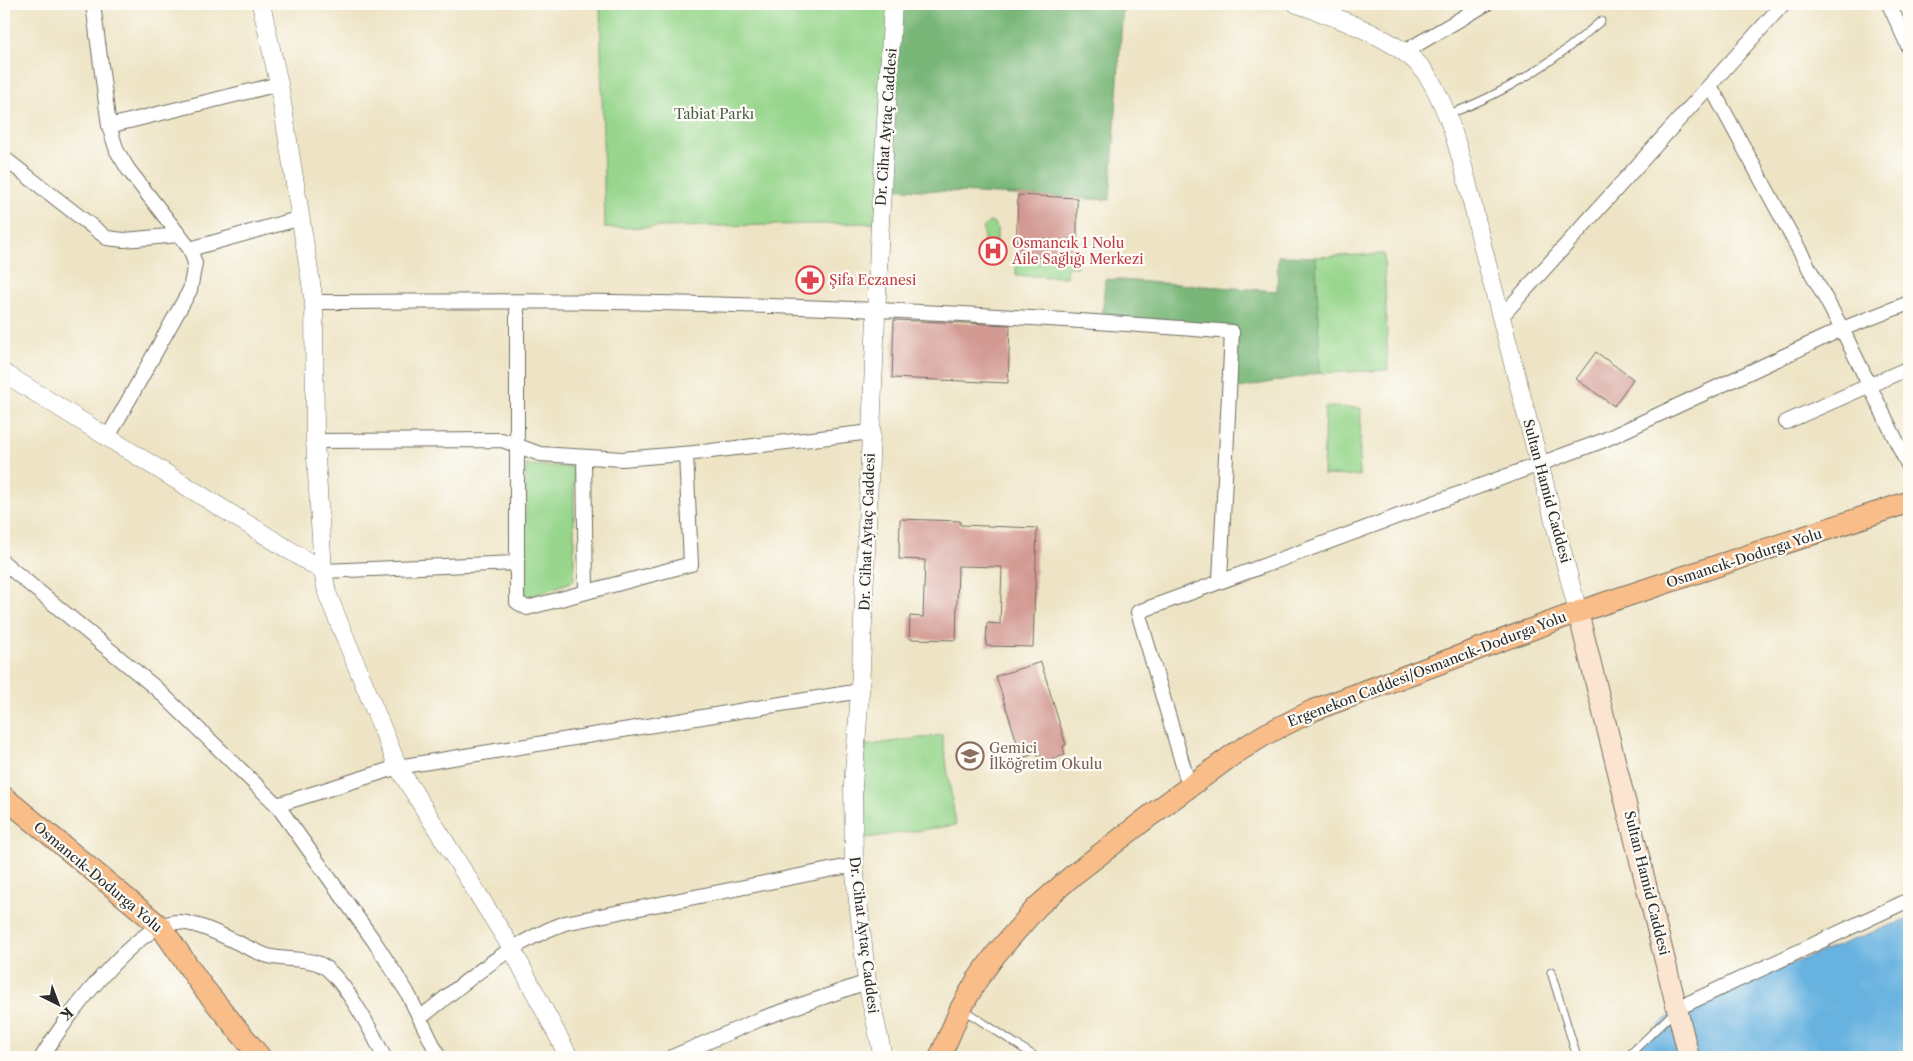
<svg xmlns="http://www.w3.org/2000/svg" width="1913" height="1061" viewBox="0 0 1913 1061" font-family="'Libre Caslon Text',serif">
<rect width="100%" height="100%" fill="#fdfcf7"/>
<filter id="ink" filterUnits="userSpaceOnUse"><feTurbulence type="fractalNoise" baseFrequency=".02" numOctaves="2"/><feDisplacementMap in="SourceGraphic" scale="10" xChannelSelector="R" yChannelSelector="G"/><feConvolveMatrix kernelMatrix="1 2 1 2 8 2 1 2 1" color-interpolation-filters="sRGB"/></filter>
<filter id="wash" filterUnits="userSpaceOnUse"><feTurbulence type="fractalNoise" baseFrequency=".0096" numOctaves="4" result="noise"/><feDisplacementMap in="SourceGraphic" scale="20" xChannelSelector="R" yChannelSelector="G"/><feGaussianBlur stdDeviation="1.12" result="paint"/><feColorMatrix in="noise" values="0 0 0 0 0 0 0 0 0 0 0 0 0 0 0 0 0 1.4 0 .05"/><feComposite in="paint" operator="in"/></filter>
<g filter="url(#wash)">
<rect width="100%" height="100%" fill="#eee4c5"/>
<path fill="#97d68c" stroke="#61805c" d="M600,4h293l-13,219 -275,5z
M989,222l5,1 3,6v18l-6,6 -6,-3 -2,-22z
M1384,254l4,116 -68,3 -4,-116z
M1016,258h61v9h-10l-1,10 -50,-1z
M1325,407l36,1 -2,68 -36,-1z
M526,465l48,2v114l-47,17 -2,-4z
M942,735l14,90 -103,15 2,-93z"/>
<path fill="#79b778" stroke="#527152" d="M902,4h221l-13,196 -228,-12z
M1278,256l38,1 4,116 -91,17 3,-58 -130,-11 3,-42 172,12z"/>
<path fill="#67b2e0" stroke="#496e86" d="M1909,918v139h-282l51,-49z"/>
<g id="blocks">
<path fill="#d39a93" d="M1018,195l59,3v60h-61z
M894,320l116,5 -2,58 -116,-5z
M1596,352l37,27 -19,27 -38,-27z
M900,519l60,2v4l77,3 -4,119 -47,-1 1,-23 13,1 2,-57 -44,-1 -2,74 -47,-1 1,-23 13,1 2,-57 -26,-1z
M1041,662l25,83 -3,1 2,9 -25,8 -3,-10 -15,5 -26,-82z"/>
</g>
</g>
<g filter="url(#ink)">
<use href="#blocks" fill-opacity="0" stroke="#6f6c61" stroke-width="1"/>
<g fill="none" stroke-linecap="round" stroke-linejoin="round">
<g stroke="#6f6c61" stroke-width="9">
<path id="service" d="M1447,115c59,-22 107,-53 154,-94
M1551,972l26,85
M964,1010l72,47
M1627,1057l47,-45"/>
</g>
<g stroke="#6f6c61" stroke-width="16">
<path id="minor" d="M93,4l16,122 8,25 11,18 62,80 5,14 -5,27 -82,147
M1889,4l20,44
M1404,52l82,-48
M1711,87l131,242 67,138
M109,126l170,-42
M4,158l103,80 17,2 55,-5
M190,249l111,-31
M314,302c100,0 200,-2 300,0 206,4 412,13 618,30l-12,248
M517,302v300l10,6 164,-44 -5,-110
M1501,317l282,-313
M1786,422l123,-54
M315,441l187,-1 38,14 82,5 72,-6 177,-21
M584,458l2,134
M4,563l153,126 120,116 97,136 33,51 32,65
M323,571l194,-8
M1189,786l-51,-174 464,-171 240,-112 67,-26
M277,805l121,-38 462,-76
M1678,1008l231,-108
M420,1018c47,-37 89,-75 145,-95l289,-58
M42,1057c19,-33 96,-138 137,-135 28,2 60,23 86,33 17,6 34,2 52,8 23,7 57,72 67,94
M672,1057l91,-39 104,-36"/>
</g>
<g stroke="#6f6c61" stroke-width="19">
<path id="tertiary" d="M261,4l18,80 35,218 1,139 8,130 4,22 71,174 113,180 58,110
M1297,4c38,13 97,33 124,63 34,41 50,135 64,189 31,118 62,237 93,356
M4,373l319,198
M883,1057l-16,-75 -13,-117 -1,-79 7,-95 20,-468 13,-219"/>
</g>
<g stroke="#6f6c61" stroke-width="22">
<path id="secondary" d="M1578,612l111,445"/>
</g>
<g stroke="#6f6c61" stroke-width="23">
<path id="primary" d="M4,797l157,130 41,59 58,71
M940,1057l21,-49 16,-28 19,-26 41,-47 35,-31 79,-61 83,-61 32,-20 48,-24 264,-98 331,-110"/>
</g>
<use href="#service" stroke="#fff" stroke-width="7"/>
<use href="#minor" stroke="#fff" stroke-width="14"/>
<use href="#tertiary" stroke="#fff" stroke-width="18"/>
<use href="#secondary" stroke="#fce5d0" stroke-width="20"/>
<use href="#primary" stroke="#f8bd89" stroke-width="21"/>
</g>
</g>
<defs>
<g id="hospital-ring" transform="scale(1.4375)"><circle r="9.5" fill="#fdfcf7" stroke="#e0444e" stroke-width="1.5"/><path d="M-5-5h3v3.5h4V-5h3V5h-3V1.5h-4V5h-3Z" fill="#e0444e"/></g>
<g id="pharmacy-ring" transform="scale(1.4375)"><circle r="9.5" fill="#fdfcf7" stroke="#e0444e" stroke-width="1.5"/><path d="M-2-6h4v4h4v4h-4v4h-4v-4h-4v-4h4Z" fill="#e0444e"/></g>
<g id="school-ring" transform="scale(1.4375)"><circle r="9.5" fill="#fdfcf7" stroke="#8d6e63" stroke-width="1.5"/><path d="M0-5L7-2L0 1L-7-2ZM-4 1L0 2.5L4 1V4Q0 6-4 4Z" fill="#8d6e63"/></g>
</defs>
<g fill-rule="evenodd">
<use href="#hospital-ring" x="993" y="251"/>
<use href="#pharmacy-ring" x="810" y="280"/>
<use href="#school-ring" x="970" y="756"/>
</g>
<g text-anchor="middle" stroke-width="4.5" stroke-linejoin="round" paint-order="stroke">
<g font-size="14" fill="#4b5e48" stroke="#fdfcf7">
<text x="714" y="119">Tabiat Parkı</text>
</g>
<g font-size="14" fill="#2b2b2b" stroke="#fdfcf7">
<text transform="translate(886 127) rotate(-86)" y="5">Dr. Cihat Aytaç Caddesi</text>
<text transform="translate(1547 491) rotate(75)" y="5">Sultan Hamid Caddesi</text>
<text transform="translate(867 532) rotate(-88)" y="5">Dr. Cihat Aytaç Caddesi</text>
<text transform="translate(1744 558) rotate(-18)" y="5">Osmancık-Dodurga Yolu</text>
<text transform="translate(1427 669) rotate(-21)" y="5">Ergenekon Caddesi/Osmancık-Dodurga Yolu</text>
<text transform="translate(98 877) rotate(40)" y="5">Osmancık-Dodurga Yolu</text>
<text transform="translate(1647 883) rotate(76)" y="5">Sultan Hamid Caddesi</text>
<text transform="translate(864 935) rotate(83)" y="5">Dr. Cihat Aytaç Caddesi</text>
</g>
<g font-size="14" fill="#be3a42" stroke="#fdfcf7" text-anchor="start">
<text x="1012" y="248">Osmancık 1 Nolu<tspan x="1012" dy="16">Aile Sağlığı Merkezi</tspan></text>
<text x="829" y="285">Şifa Eczanesi</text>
</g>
<g font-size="14" fill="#785e54" stroke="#fdfcf7" text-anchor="start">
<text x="989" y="753">Gemici<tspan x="989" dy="16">İlköğretim Okulu</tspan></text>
</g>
</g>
<rect width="1913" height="1061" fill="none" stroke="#fdfcf7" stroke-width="20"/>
<g transform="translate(58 1004) rotate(138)" stroke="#fdfcf7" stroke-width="4" paint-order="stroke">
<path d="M0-4L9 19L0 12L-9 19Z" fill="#2b2b2b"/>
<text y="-8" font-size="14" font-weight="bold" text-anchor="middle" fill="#2b2b2b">K</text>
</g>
</svg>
